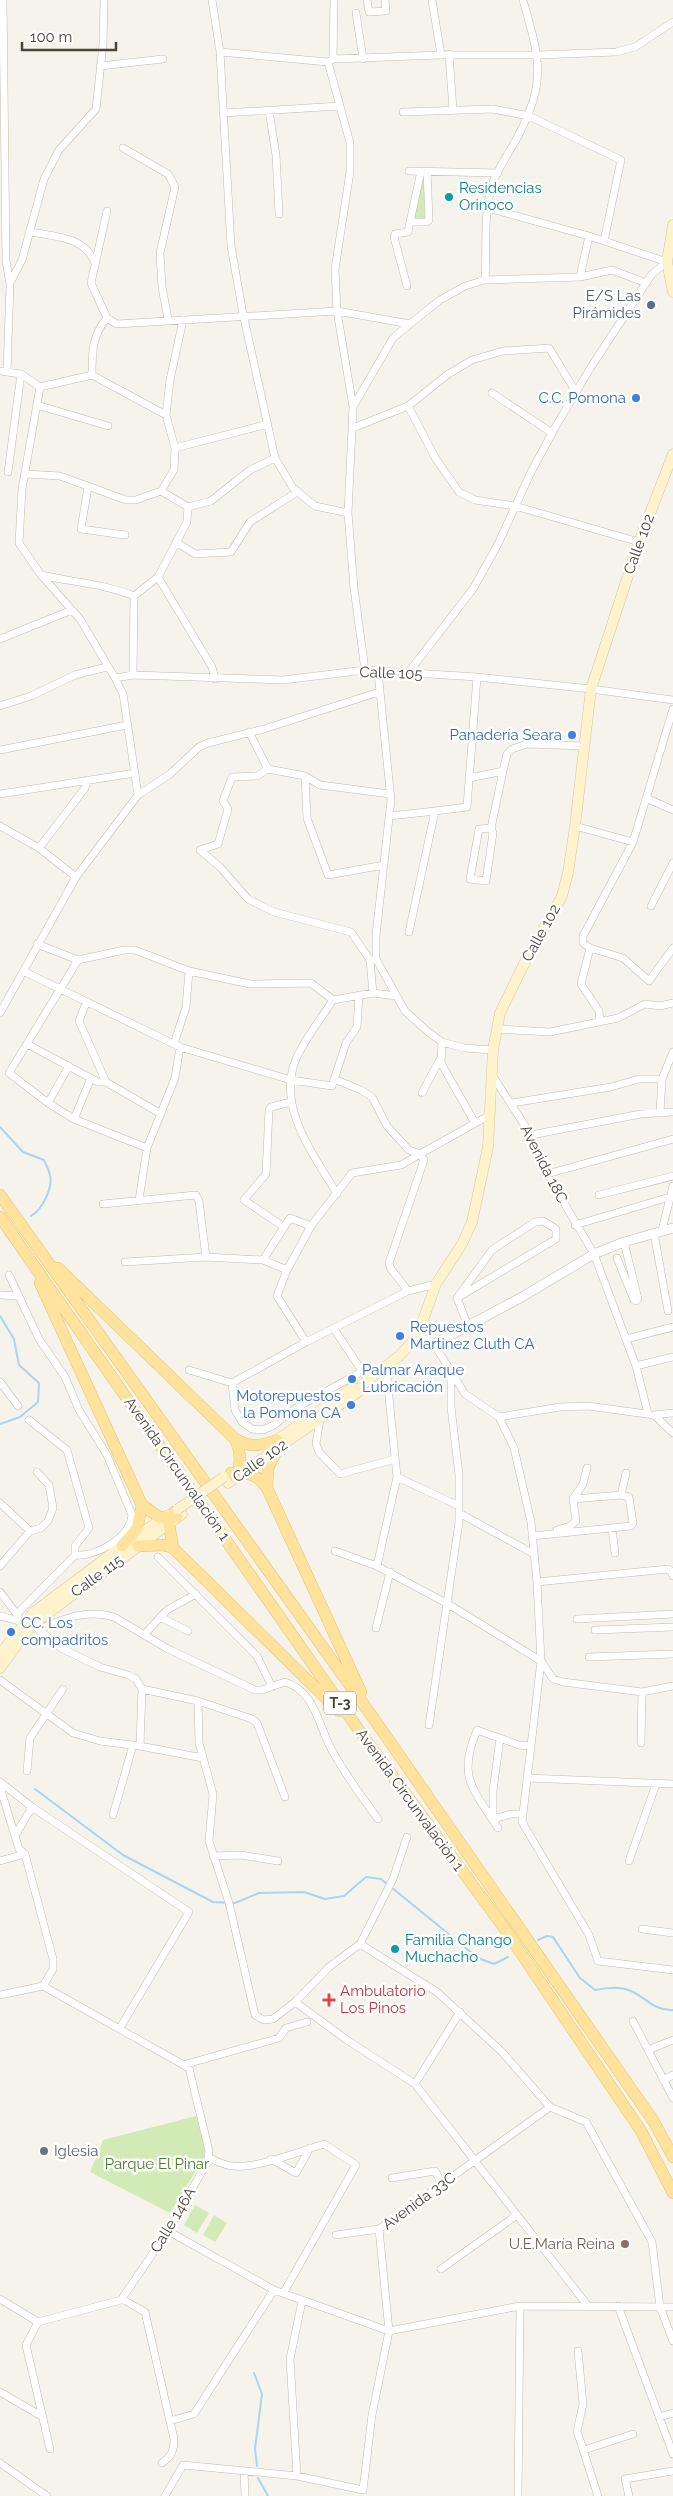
<svg xmlns="http://www.w3.org/2000/svg" width="673" height="2496" viewBox="0 0 673 2496" font-family="Raleway,sans-serif">
<rect width="100%" height="100%" fill="#f6f3ec"/>
<path fill="#d2eab5" d="M425,171l2,48h-15z
M196,2116l9,34 -1,8 -34,55 -80,-41 13,-32z
M195,2205l14,8 -12,20 -13,-8z
M214,2215l13,8 -12,19 -12,-7z"/>
<g fill="none" stroke-linecap="round" stroke-linejoin="round">
<path stroke="#a9d4f2" stroke-width="2" d="M0,1127l23,25 21,8c2,5 5,10 6,15 3,13 -8,35 -19,41
M0,1316l14,23 5,26 20,18 -1,19 -18,15 -20,7
M35,1789l88,66 90,47 22,1 24,-10 45,-1 21,7 19,-3 22,-19 15,2 6,5
M391,1887l87,71 16,6 14,-7
M538,1940l9,-4 6,1 27,41 15,12c12,-2 24,-4 36,1 16,7 23,20 42,19
M254,2373l8,21 -7,55 2,17
M258,2478l10,18"/>
<g stroke="#c2bbae" stroke-width="8">
<path id="minor" d="M3,0l3,261 4,23 -3,87
M212,0l8,52 11,194 12,68 32,144 18,30 22,18 33,7
M367,0l2,12 17,-1 -1,-11
M432,0l9,55
M356,13l7,46
M220,52l108,10 5,-3 108,-4h97l78,-3 19,-5 38,-25
M449,54l4,56
M333,59l1,-59
M328,62l22,81v29l-15,97 2,42 16,96 -5,106 6,75 11,82
M100,66l63,-7
M269,111l7,44 3,59
M403,112l90,-3 36,7 92,44 -17,81
M223,113l117,-7
M123,148l45,26 7,13 -15,66 2,34 6,32
M409,171l89,2
M421,171l-11,51h17l2,-2 -2,-49
M488,208l101,28 78,26
M107,211l-16,72 16,35 10,6 220,-13 73,13 30,-24 25,-14 20,-6 95,-3 32,-7 34,13
M31,232c25,5 53,4 64,31
M580,277l9,-41
M485,280c2,-30 -2,-65 7,-95 5,-16 17,-32 25,-47 30,-57 23,-78 6,-138
M10,283l12,-23 22,-81 15,-29 37,-41 7,-65 1,-44
M407,286l-13,-49 1,-3 13,-2 2,-10
M107,318c-15,17 -15,35 -15,57l74,40
M0,371l21,3 19,13 52,-12
M40,387l-18,102 -3,54 22,32 39,44 35,59 18,-3 150,5 82,-10 112,7 114,12 82,11
M492,393l60,40
M37,405l71,21
M408,406l28,53 23,33 16,8 40,6 124,36
M353,407l40,-69 17,-14
M353,428l55,-22 39,-31 25,-15 31,-9 46,-3 27,44
M175,448l93,-24
M8,472l13,-98
M25,474l35,2 66,24h10l25,-9 13,-21 1,-22 -9,-33 4,-35 13,-60
M88,487l-7,42 44,6
M161,491l27,16 23,-6 39,-31 25,-12
M176,542l19,12 36,-2 19,-30 47,-30
M41,575c31,7 64,9 93,21l-1,79
M158,577l54,90 3,12
M134,596l24,-19 29,-55 1,-15
M0,639l72,-29
M378,672l13,128 -15,135v24l29,52 22,20 15,11 22,6 29,2
M408,673l65,-84 25,-45 33,-72 25,-46 35,-59 61,-93 15,-12
M115,678l8,16 15,101
M0,706l31,-10 44,-21 32,-8
M249,732l19,37
M0,750l127,-25
M305,776l2,42 21,57 56,-10
M470,778l33,-7 4,-17 5,-5 15,-5 57,2
M0,794l135,-21
M646,798l27,12
M390,816l45,-5
M0,826l39,22 37,29
M575,826l58,16
M491,828l-12,1 -9,50 16,2 7,-48 -2,-5 12,-57
M39,848l46,-60 2,-8
M651,906l22,-43
M409,932l26,-121 32,-4 10,-130
M37,944l41,16 46,-10h11l54,21 61,13 61,-1 22,17
M590,948l33,10 26,23 24,-33
M78,960l-69,113 39,30 26,16 73,29
M23,971l157,76 111,33 41,6 14,-43 11,-16 2,-32
M373,993l-3,-33 -19,-28 -77,-20 -26,-13 -28,-32 -20,-17 18,-6 10,-35 -5,-8 9,-24 25,-1 11,-7 37,7 15,9 70,9
M86,1003l-7,18 27,61 55,32
M0,1013l76,-136 62,-82 32,-21 29,-27 9,-4 56,-14 115,-37
M600,1022l-1,-11 -18,-27 9,-36 -7,-5v-7l50,-94 40,-133
M497,1029l53,3 68,-14 27,-14 15,2 13,-3
M442,1042l-1,21 34,60
M27,1044l71,38h8
M174,1044l12,-37 3,-36
M492,1075l39,60 16,39 47,80 42,112 12,48
M334,1079l27,11 11,7 15,29 22,24 11,4
M422,1093l18,-34
M48,1103l21,-37
M512,1103l99,-16 28,-8h23
M660,1113l2,-34 11,-27
M74,1119l17,-41
M531,1135l110,-21 32,-2
M547,1174l126,-35
M337,1194c-23,-39 -61,-87 -41,-135 9,-21 25,-40 37,-59l40,-7 23,3
M599,1195l74,-19
M139,1200l8,-52 28,-70 5,-31
M103,1204l93,-9 3,6 7,56
M543,1221l13,8v10l-99,59 35,-48 43,-28z
M575,1225l95,-28
M284,1227l-40,-27 22,-26 3,-64 2,-3 20,-5
M662,1230l11,-44
M654,1233l14,78
M617,1258l17,42 2,1 2,-2 -14,-57
M263,1260l27,-42 21,8
M125,1262l81,-5 57,3 24,10
M9,1275l30,64 26,38 14,33 28,45 25,60c-2,23 -36,42 -57,40
M408,1291l-17,-22 -2,-6 35,-103 -4,-6 70,-39
M0,1295l19,1
M457,1298l11,28
M334,1329l30,45
M626,1339l47,-12
M306,1342l-29,-46 10,-26 24,-44 41,-53 49,-8 19,-11
M434,1344l31,50 34,23 15,31 17,74 6,60 4,79 12,18 10,3 79,10 31,-6
M636,1366l37,-9
M386,1367l11,110 -20,89 71,38 93,57 -19,161 67,113 9,26 75,9
M189,1370l43,13 74,-41 102,-51 28,-7
M0,1382l18,24
M232,1383l3,27 7,12 10,7 11,1 11,-5 22,-17 67,-37
M654,1415l19,-2
M499,1417l61,-10 28,-1 66,9 19,18
M320,1419l-4,25 3,8 21,22 55,-15
M397,1477l62,29
M573,1499l48,-4 5,-22
M0,1503l30,28 -30,35
M459,1513l75,41
M612,1528l3,25
M557,1530l13,-4 6,-5 -3,-22 10,-15 4,-16
M30,1531l11,-3 7,-7 5,-13 -4,-23 -12,-13
M532,1536l99,-10 2,-3 -4,-26 -8,-2
M335,1551l42,15
M158,1557l99,99 15,31
M537,1582l131,-13 3,2 2,5
M0,1592l19,25
M17,1614l58,-59v-9l14,-18 -22,-78 -38,-30
M0,1616l27,7
M160,1617l28,14
M577,1619l96,-5
M37,1628l24,20 39,19 28,8 8,4 6,10 -2,57
M376,1628l14,-56
M40,1629c25,-11 47,-20 74,-12l54,32 87,41h7l23,-8c31,9 34,47 48,70 13,24 29,45 45,67
M595,1630l78,-3
M144,1635l23,-25 29,-16
M589,1657l84,-3
M0,1680l73,53 27,8 40,5 63,12
M142,1689l56,12 54,18 5,4 28,74
M198,1701l1,42 14,51 -4,47 20,62 26,112 9,5 9,-1 22,-17 34,-35 31,-23
M429,1725l30,-203v-47l-8,-68v-34
M500,1738l-7,53v28l18,-5h12
M641,1743l1,-51
M27,1771l3,-33 33,-49
M527,1778l146,6
M0,1782l32,25 157,105 -69,116
M0,1787l19,62 6,5 28,105v10l-10,17
M113,1815l20,-70
M498,1828c-25,-39 -41,-51 -21,-98l42,15 12,1
M15,1836l17,-29
M213,1856l28,-1 37,6
M0,1861l25,-7
M629,1861l27,-77
M642,1929l31,4
M0,1995l43,-9 146,82 20,83 -1,10 -42,73 -45,66 -83,22 -38,-23
M295,2002l52,38 68,44 173,222
M633,2021l15,29
M673,2040l-25,10 25,48
M183,2065l96,-27 7,-10 21,-6
M663,2080l10,-5
M415,2084l45,-72
M550,2107l36,15 66,120 8,65 13,34
M208,2157c8,4 16,9 26,9 21,3 67,-15 90,-22l32,21 -72,127
M271,2159l25,14 14,-25
M392,2178l43,-7 7,13
M168,2231l106,59 115,41 131,-25 153,1
M336,2235l43,-6
M441,2269l76,-54
M122,2299l23,13 29,127c0,11 -2,17 -12,24
M618,2306l55,148
M38,2322l-12,23 24,104
M578,2351l5,53 -6,27 21,65
M0,2392l43,25
M659,2417l14,-4
M170,2421l24,-7 80,-124
M584,2450l49,-16
M0,2463l47,33
M244,2471l1,25
M297,2476l-7,-117 12,-58
M165,2496l18,-31 114,11 66,14 9,-75 17,-84 -10,-102 171,-122 -48,-55 -65,-60 -77,-48 33,-65 14,-42
M518,2496l2,-190
M629,2496l-4,-17 48,-8"/>
</g>
<g stroke="#c2bbae" stroke-width="10">
<path id="tertiary" d="M417,1337l17,7 88,-47 72,-43 30,-12 49,-14"/>
</g>
<g stroke="#d6c79b" stroke-width="11">
<path id="secondary" d="M673,225l-6,37 6,30
M274,1442l79,-54
M228,1483l130,-91 5,-8 36,-28 18,-19 19,-53 26,-40 10,-22 16,-75 5,-97 7,-37 23,-47 39,-70 6,-23 7,-47 16,-137 48,-147 34,-88
M0,1654l34,-42 88,-66 46,-31
M0,1668l32,-43 150,-111"/>
</g>
<g stroke="#e6c16a" stroke-width="12">
<path id="primary" d="M0,1195l374,524 280,403 19,35
M0,1217l358,512 144,196 139,206 32,62
M58,1268l177,171c15,9 26,7 42,1
M40,1283l102,222 17,12h18
M231,1473c16,-1 27,1 36,15l94,204
M235,1477c7,-14 6,-24 0,-38
M267,1488l1,-20 10,-20
M122,1546l15,-17 5,-24
M138,1546l26,-1 9,3 166,163
M173,1548l-4,-24 5,-12"/>
</g>
<use href="#minor" stroke="#fff" stroke-width="7"/>
<use href="#tertiary" stroke="#fff" stroke-width="9"/>
<use href="#secondary" stroke="#fff3cd" stroke-width="10"/>
<use href="#primary" stroke="#ffe39c" stroke-width="11"/>
<g stroke="#d6c79b" stroke-width="11" stroke-linecap="butt">
<path id="secondary-bridge" d="M178,1509l46,-32"/>
</g>
<use href="#secondary-bridge" stroke="#fff3cd" stroke-width="10"/>
</g>
<g fill="#0f9aa8" stroke="#fff" stroke-width="2">
<circle cx="449" cy="197" r="5"/>
<circle cx="395" cy="1949" r="5"/>
</g>
<circle fill="#5c6f8a" stroke="#fff" stroke-width="2" cx="651" cy="305" r="5"/>
<g fill="#3f7fe0" stroke="#fff" stroke-width="2">
<circle cx="636" cy="398" r="5"/>
<circle cx="572" cy="735" r="5"/>
<circle cx="400" cy="1336" r="5"/>
<circle cx="352" cy="1379" r="5"/>
<circle cx="351" cy="1405" r="5"/>
<circle cx="11" cy="1632" r="5"/>
</g>
<path fill="#e0444e" stroke="#fff" stroke-width="2" d="M326.5 1992.5h5v5h5v5h-5v5h-5v-5h-5v-5h5z"/>
<circle fill="#6b7280" stroke="#fff" stroke-width="2" cx="44" cy="2151" r="5"/>
<circle fill="#8d6e63" stroke="#fff" stroke-width="2" cx="625" cy="2244" r="5"/>
<g text-anchor="middle" stroke-width="5" stroke-linejoin="round" paint-order="stroke">
<rect fill="#fff" stroke="#817c74" stroke-width="1" x="324" y="1691.5" width="32" height="23" rx="4"/>
<g font-size="14" font-weight="bold" fill="#4b4439">
<text x="340" y="1708">T-3</text>
</g>
<g font-size="15" fill="#0d838f" stroke="#fff" text-anchor="start">
<text x="459" y="193">Residencias<tspan x="459" dy="17">Orinoco</tspan></text>
<text x="405" y="1945">Familia Chango<tspan x="405" dy="17">Muchacho</tspan></text>
</g>
<g font-size="15" fill="#4e5e75" stroke="#fff" text-anchor="end">
<text x="641" y="301">E/S Las<tspan x="641" dy="17">Pirámides</tspan></text>
</g>
<g font-size="15" fill="#366cbe" stroke="#fff" text-anchor="end">
<text x="626" y="403">C.C. Pomona</text>
<text x="562" y="740">Panadería Seara</text>
<text x="410" y="1332" text-anchor="start">Repuestos<tspan x="410" dy="17">Martinez Cluth CA</tspan></text>
<text x="362" y="1375" text-anchor="start">Palmar Araque<tspan x="362" dy="17">Lubricación</tspan></text>
<text x="341" y="1401">Motorepuestos<tspan x="341" dy="17">la Pomona CA</tspan></text>
<text x="21" y="1628" text-anchor="start">CC. Los<tspan x="21" dy="17">compadritos</tspan></text>
</g>
<g font-size="15" fill="#4b4439" stroke="#fff">
<text transform="translate(639 544) rotate(-70)" y="5">Calle 102</text>
<text transform="translate(391 673) rotate(2)" y="5">Calle 105</text>
<text transform="translate(541 933) rotate(-61)" y="5">Calle 102</text>
<text transform="translate(544 1164) rotate(63)" y="5">Avenida 18C</text>
<text transform="translate(260 1461) rotate(-35)" y="5">Calle 102</text>
<text transform="translate(177 1469) rotate(55)" y="5">Avenida Circunvalación 1</text>
<text transform="translate(97 1576) rotate(-36)" y="5">Calle 115</text>
<text transform="translate(410 1800) rotate(54)" y="5">Avenida Circunvalación 1</text>
<text transform="translate(419 2201) rotate(-36)" y="5">Avenida 33C</text>
<text transform="translate(173 2220) rotate(-59)" y="5">Calle 146A</text>
</g>
<g font-size="15" fill="#be3a42" stroke="#fff" text-anchor="start">
<text x="340" y="1996">Ambulatorio<tspan x="340" dy="17">Los Pinos</tspan></text>
</g>
<g font-size="15" fill="#5b616d" stroke="#fff" text-anchor="start">
<text x="54" y="2156">Iglesia</text>
</g>
<g font-size="15" fill="#4a7f2a" stroke="#fff">
<text x="157" y="2169">Parque El Pinar</text>
</g>
<g font-size="15" fill="#785e54" stroke="#fff" text-anchor="end">
<text x="615" y="2249">U.E.María Reina</text>
</g>
</g>
<path d="M22 42v8h94v-8" fill="none" stroke="#4b4439" stroke-width="2.5"/>
<text x="30" y="42" font-size="15" fill="#4b4439" stroke="#ffffff" stroke-width="4" paint-order="stroke">100 m</text>
</svg>
